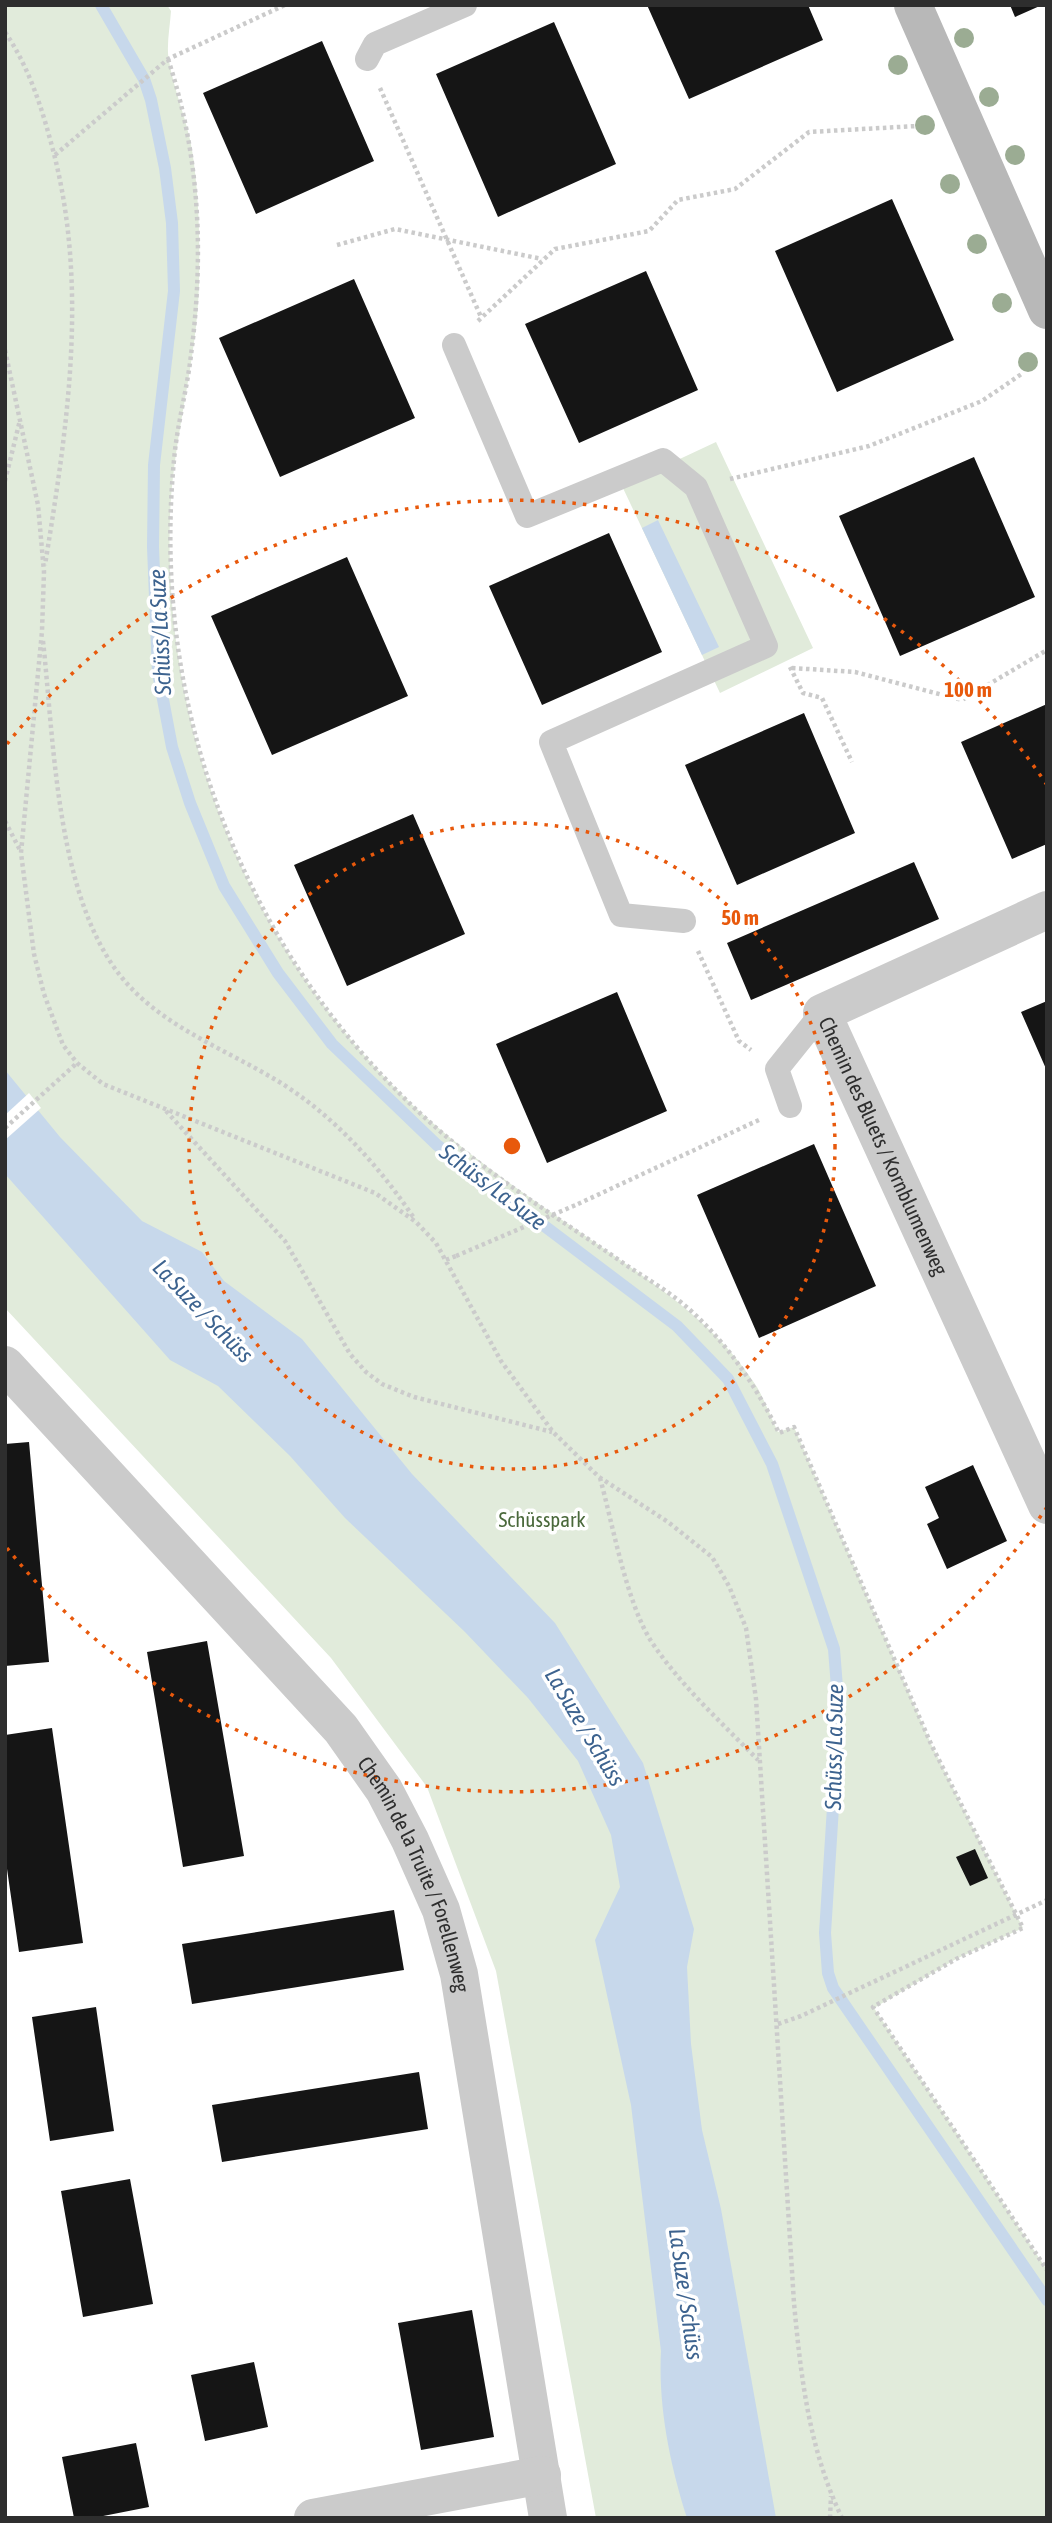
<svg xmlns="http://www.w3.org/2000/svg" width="1052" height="2523" viewBox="0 0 1052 2523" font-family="'Asap Condensed',sans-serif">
<rect width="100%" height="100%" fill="#fff"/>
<path fill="#e1ebdb" d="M5,5h162l4,6c-1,16 -5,35 -2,50 5,30 18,59 23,89 7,44 8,89 7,134 -2,78 -26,154 -29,232 -8,226 88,453 258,603 57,50 120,91 182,134 55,38 110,76 147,134 8,14 14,31 21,45l16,-5 137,317 92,184 -67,31 -82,49 173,262v248h-451l-100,-547 -69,-184 -96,-129 -326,-350z
M716,442l97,206 -93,45 -98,-207z"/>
<path fill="#c7d8eb" d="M658,520l61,127 -17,8 -60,-127z
M5,1070l55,67 82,84 60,31 22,29 78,58 110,135 143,149 88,140 51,166 -7,38 4,77 11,86 19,79 55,309h-89c-17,-53 -29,-112 -26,-167l-30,-246 -36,-165 25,-53 -9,-52 -33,-74 -50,-63 -63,-66 -120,-114 -55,-62 -72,-70 -48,-26 -165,-186z"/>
<path fill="#fff" d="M29,1093l12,15 -36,32v-25z"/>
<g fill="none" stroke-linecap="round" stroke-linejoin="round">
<path stroke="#c7d8eb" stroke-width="12" d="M101,5l43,74 7,21 14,68 7,55 2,68 -20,174 -1,82 5,126 14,74 18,56 34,83 54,87 54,71 105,101 240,181 51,53 44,85 62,185 5,64 -14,220 3,40 5,15 214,312"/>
</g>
<path fill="#151515" d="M647,5h161l15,35 -134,59z
M1010,5h32l-27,12z
M554,22l62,142 -118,53 -62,-143z
M322,41l52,120 -118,53 -53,-121z
M892,199l62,141 -117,52 -62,-141z
M646,271l52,119 -119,53 -54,-119z
M354,279l61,139 -135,59 -61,-139z
M974,457l61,140 -135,59 -61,-140z
M609,533l53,119 -120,53 -53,-119z
M347,557l61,139 -136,59 -61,-139z
M1047,704v140l-35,15 -51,-117z
M804,713l51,120 -118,52 -52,-120z
M413,814l52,120 -118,52 -53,-121z
M914,862l25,57 -188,81 -24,-57z
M617,992l50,119 -120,52 -51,-119z
M1047,1001v70l-26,-59z
M814,1144l62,142 -117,52 -62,-143z
M29,1442l20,220 -44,4v-222z
M973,1465l34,76 -60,28 -20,-45 12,-6 -14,-31z
M207,1641l37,215 -61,11 -36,-215z
M52,1728l31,215 -64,9 -14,-97v-120z
M975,1849l13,29 -18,8 -14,-29z
M394,1910l10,60 -212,34 -10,-60z
M96,2007l18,124 -64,10 -18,-124z
M419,2072l9,57 -206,33 -10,-57z
M130,2179l23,125 -70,13 -22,-126z
M472,2310l22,127 -73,13 -23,-127z
M254,2362l14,65 -63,14 -14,-66z
M136,2443l13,64 -56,11h-19l-12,-61z"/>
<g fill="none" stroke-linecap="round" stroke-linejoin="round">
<path stroke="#cbcbcb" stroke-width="4.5" stroke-dasharray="3.5 3.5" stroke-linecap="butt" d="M5,32c22,32 35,70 45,107 40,141 18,284 -5,426
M168,59c32,97 36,195 23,296 -4,35 -14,70 -17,105 -15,158 16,314 92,454 49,92 121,177 203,241 51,40 107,75 160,112 20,13 42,26 60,42 39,35 67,77 90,124l15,-6 137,317 92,184 -67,31 -83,48 174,263
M380,88l101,229
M55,155l113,-96 117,-54
M337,245l58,-16 147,30
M478,321l77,-72 94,-18 29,-31 57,-11 74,-57 108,-6
M5,350l33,155 6,67 -2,59 -21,222 13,101 10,40 19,51 14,18 26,21 272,109 41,29 20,21 65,118 52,71 46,45 69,45 44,35 17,29 17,42 10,71 38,604c7,75 15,146 48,215
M730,479l139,-33 113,-45 41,-28
M5,481l15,-61
M43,641c11,100 13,251 76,333 40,52 107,75 162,109 54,34 97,82 133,135
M790,667l13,26 19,5 30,64
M792,668l63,4 107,28 85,-50
M5,821l16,31
M698,951l41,90 12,9
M166,1111l119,130 65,113 16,18 16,12 32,13 138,35
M5,1128l72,-65
M578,1204l183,-85
M446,1260l10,-4
M600,1478c13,47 26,123 51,163 29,44 70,81 107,119
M778,2024l23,-8 246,-116
M830,2518l1,-22"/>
<path stroke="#cbcbcb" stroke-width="24" d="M367,59l8,-15 90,-39
M454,345l73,171 136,-56 33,27 70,159 -215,96 70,173 63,6
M790,1106l-13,-37 45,-56"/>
<g stroke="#cbcbcb" stroke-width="38">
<path id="s1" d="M1047,910l-225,103 225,492"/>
<path id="s2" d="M5,1365l336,364 43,61 26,50 31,70 18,64 89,544"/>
<path d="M313,2518l229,-43"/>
</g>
<path stroke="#b8b8b8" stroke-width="38" d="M913,5l134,305"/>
<path stroke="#cbcbcb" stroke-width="4.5" stroke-dasharray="3.5 3.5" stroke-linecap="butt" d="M456,1256l122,-52"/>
</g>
<g fill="#9bac93">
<circle cx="964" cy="38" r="10"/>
<circle cx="898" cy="65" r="10"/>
<circle cx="989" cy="97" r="10"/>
<circle cx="925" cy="125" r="10"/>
<circle cx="1015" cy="155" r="10"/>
<circle cx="950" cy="184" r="10"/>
<circle cx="977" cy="244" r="10"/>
<circle cx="1002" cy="303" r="10"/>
<circle cx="1028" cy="362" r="10"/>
</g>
<g fill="none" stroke="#e8590c" stroke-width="3.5" stroke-dasharray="3.5 7">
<circle cx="512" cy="1146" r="323"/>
<path d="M1047 1507A645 645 0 0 1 7 1548M7 744A645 645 0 0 1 1047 785"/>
</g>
<g text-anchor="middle" stroke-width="7" stroke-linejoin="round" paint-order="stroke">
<g font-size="21" fill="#2e2e2e" stroke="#fff">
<text dy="7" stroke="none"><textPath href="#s1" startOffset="394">Chemin des Bluets / Kornblumenweg</textPath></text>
<text dy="7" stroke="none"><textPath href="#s2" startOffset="660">Chemin de la Truite / Forellenweg</textPath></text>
</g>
<g font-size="21" fill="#4a693b" stroke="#fff">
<text x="542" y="1527">Schüsspark</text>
</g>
<g font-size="23" font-style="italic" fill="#3d638f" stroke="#fff">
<text transform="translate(160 632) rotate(-93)" y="8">Schüss/La Suze</text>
<text transform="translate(493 1187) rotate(37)" y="8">Schüss/La Suze</text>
<text transform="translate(203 1311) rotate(46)" y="8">La Suze / Schüss</text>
<text transform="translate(585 1727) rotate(59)" y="8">La Suze / Schüss</text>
<text transform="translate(834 1747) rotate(-89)" y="8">Schüss/La Suze</text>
<text transform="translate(686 2294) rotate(82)" y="8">La Suze / Schüss</text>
</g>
</g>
<circle cx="512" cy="1146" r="10" fill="#e8590c" stroke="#fff" stroke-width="3.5"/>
<g font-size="21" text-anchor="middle" font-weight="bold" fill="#e8590c" stroke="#fff" stroke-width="7" stroke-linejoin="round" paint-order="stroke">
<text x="968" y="697">100 m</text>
<text x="740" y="925">50 m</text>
</g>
<rect width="1052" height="2523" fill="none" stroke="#2e2e2e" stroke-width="14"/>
</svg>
